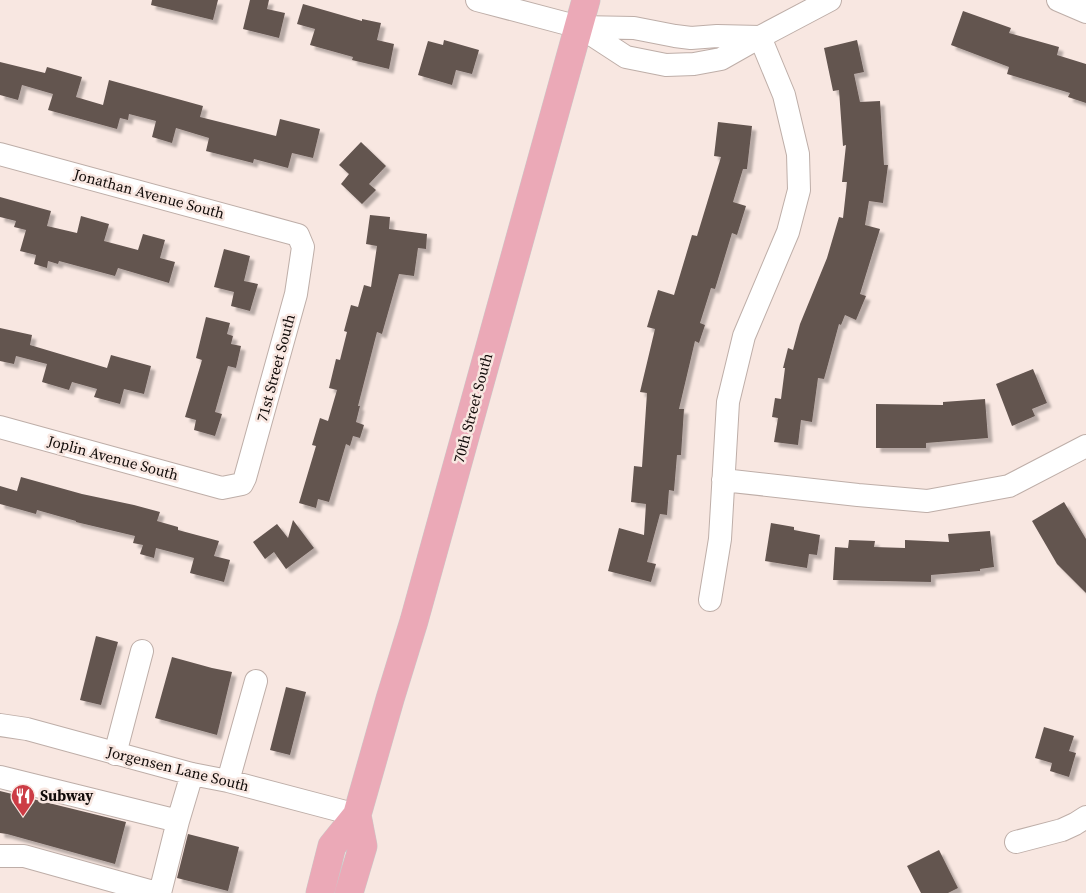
<svg xmlns="http://www.w3.org/2000/svg" width="1086" height="893" viewBox="0 0 1086 893" font-family="'Source Serif 4',serif">
<defs>
<filter id="shadow"><feDropShadow dx="4.5" dy="4.5" stdDeviation="1" flood-color="#0004"/></filter>
</defs>
<rect width="100%" height="100%" fill="#f8e7e1"/>
<path fill="#635550" filter="url(#shadow)" d="M152,0h66l-5,20 -62,-15z
M250,0h19l-2,9 18,4 -6,25 -36,-9z
M303,4l59,17v-2l19,4 -4,17 17,4 -5,25 -37,-9 1,-3 -43,-12 5,-16 -18,-5z
M963,11l48,17 -2,5 50,14 -2,8 29,9v39l-18,-6 2,-4 -63,-19 2,-7 -58,-22z
M444,40l35,10 -7,24 -16,-4 -4,15 -34,-10 10,-34 15,4z
M857,40l7,32 -10,2 6,28 20,-1 4,64h4l-5,38 -14,-2 -4,24 15,4 -20,65 6,2 -10,24 -11,-5 -4,10 -2,-1 -15,55 -6,-1 -6,44 -11,-2 -3,25 -24,-3 4,-24 -6,-1 3,-19 6,1 4,-31h-2l5,-20 5,2 7,-26 27,-66 12,-41 4,1 4,-36h-5l4,-37 -3,1 -4,-56 -6,1 -9,-43z
M0,62l45,11 2,-6 35,10 -6,20 27,8 6,-25 94,26 -3,11 76,19 4,-17 40,10 -7,29 -21,-5 -4,15 -34,-9 -1,4 -47,-12 3,-13 -33,-10 -4,15 -20,-6 4,-16 -27,-7 -1,6 -8,-2 -3,11 -69,-19 5,-16 -31,-9 -4,15 -18,-5z
M718,122l34,4 -5,43h-4l-10,33 13,4 -9,29 -5,-2 -17,56 -4,-1 -11,35 5,2 -6,18 -4,-2 -16,68h5l-3,46h-4l-3,36 -5,-1 -2,25 -7,-1 -13,48 9,2 -5,18 -43,-11 11,-43 25,7 2,-31 -15,-2 3,-36 8,1 5,-74 -7,-1 15,-63 -8,-2 11,-37 16,5 18,-60 5,1 24,-79 -7,-1z
M361,142l25,24 -17,18 7,6 -14,14 -21,-20 8,-10 -10,-9z
M0,197l51,14 -4,15 30,7 4,-17 28,8 -5,17 34,9 5,-16 22,6 -5,18 15,4 -6,21 -51,-15 -3,8 -56,-15 -1,3 -10,-3 -1,7 -13,-4 2,-9 -16,-4 6,-21 -12,-3 2,-6 -16,-4z
M370,215l20,2 -1,12 38,5 -1,15 -8,-1 -4,28 -15,-2 -17,60 -5,-2 -19,74h2l-4,16 8,3 -4,13 -7,-2 -3,10 -4,-2 -17,58 -11,-3 -2,9 -17,-5 17,-57 -4,-1 8,-27 8,3 9,-31 -8,-2 7,-29 4,1 7,-28 -3,-1 7,-26 7,2 6,-22 7,2 6,-41 -11,-2z
M224,249l26,7 -6,25 14,3 -8,27 -19,-5 3,-14 -20,-5z
M206,317l24,6 -3,11 6,2 -2,8 10,2 -5,22 -8,-2 -13,46 7,2 -7,22 -21,-6 2,-10 -11,-3 17,-57 -6,-2z
M0,328l32,7 -2,10 77,23 4,-13 40,11 -7,28 -20,-5 -4,15 -26,-7 3,-8 -25,-7 -3,8 -27,-8 5,-18 -31,-8 -2,8 -14,-3z
M1033,369l14,34 -15,6 3,7 -23,10 -16,-42z
M985,399l3,39 -62,5v5h-50v-44l67,1v-3z
M21,477l61,17 52,11 26,7 -3,9 21,6v3l41,11 -5,15 16,4 -6,22 -34,-9 4,-15 -38,-10 -2,10 -14,-4 3,-9 -10,-2 2,-7 -59,-14v-1l-39,-11 -1,4 -36,-10v-18l17,5z
M1064,502l22,37v54l-29,-29 -25,-43z
M293,520l21,28 -28,21 -12,-17 -9,7 -12,-17 24,-18 11,14z
M771,523l23,4v3l26,5 -3,20 -8,-1 -2,14 -42,-7z
M990,531l4,36 -14,2v2l-49,4v7l-98,-2 2,-33 13,1 1,-8 26,1 -1,6 31,1v-8l44,2 -1,-8z
M96,636l22,6 -17,63 -21,-5z
M172,657l40,11 20,4 -15,63 -62,-17z
M286,687l20,5 -16,63 -20,-5z
M1044,727l30,9 -5,15 7,2 -7,24 -19,-6 2,-8 -17,-5z
M0,791l126,31 -11,42 -108,-30 -7,-1z
M188,834l51,13 -11,44 -51,-13z
M939,850l19,38 -10,5h-27l-14,-27z"/>
<g fill="none" stroke-linecap="round" stroke-linejoin="round">
<g stroke="#beaea8" stroke-width="24">
<path id="minor" d="M477,0l102,27 55,1 41,8 16,2 26,-2 43,1
M1058,0l28,12
M580,27l46,30 40,8 28,-1 27,-5 39,-22 70,-37
M0,154l298,81 5,12 -7,47 -51,184 -3,6 -20,4 -222,-61
M723,480l135,15 69,6 82,-15 77,-40
M710,600l10,-61 8,-137 16,-66 44,-104 11,-42 -1,-36 -14,-59 -24,-58
M0,725l27,4 165,45 36,7 129,34
M115,754l27,-103
M0,777l178,44
M228,781l28,-100
M1016,842l46,-12 13,-6 11,-7
M0,856h24l133,37
M160,893l18,-72 14,-47"/>
</g>
<g stroke="#cbc9c9" stroke-width="29">
<path id="major" d="M320,893l12,-47 25,-31 33,-116 24,-78 172,-621
M349,893l14,-47 -6,-31"/>
</g>
<use href="#minor" stroke="#fff" stroke-width="22"/>
<use href="#major" stroke="#eba9b7" stroke-width="28"/>
</g>
<defs>
<g id="restaurant-pin" transform="scale(1.25)"><path d="M0 17L-7.5 6A9.5 9.5 0 1 1 7.5 6Z" fill="#cc3c45" stroke="#f8e7e1"/><path d="M-5-6h1v4h1v-4h1v4h1v-4h1v5L-1.5 .5V6h-2V.5L-5-1ZM5-6V6H3V1.5H1.5Q1.5-4 5-6Z" fill="#fff"/></g>
</defs>
<g fill-rule="evenodd">
<use href="#restaurant-pin" x="23" y="796"/>
</g>
<g text-anchor="middle" stroke-width="5" stroke-linejoin="round" paint-order="stroke">
<g font-size="15" fill="#110b09" stroke="#f8e7e1">
<text transform="translate(149 194) rotate(15)" y="5">Jonathan Avenue South</text>
<text transform="translate(276 368) rotate(-75)" y="5">71st Street South</text>
<text transform="translate(473 408) rotate(-75)" y="5">70th Street South</text>
<text transform="translate(113 458) rotate(15)" y="5">Joplin Avenue South</text>
<text transform="translate(178 769) rotate(14)" y="5">Jorgensen Lane South</text>
</g>
<g font-size="15" font-weight="bold" fill="#110b09" stroke="#f8e7e1" text-anchor="start">
<text x="40" y="801">Subway</text>
</g>
</g>
</svg>
